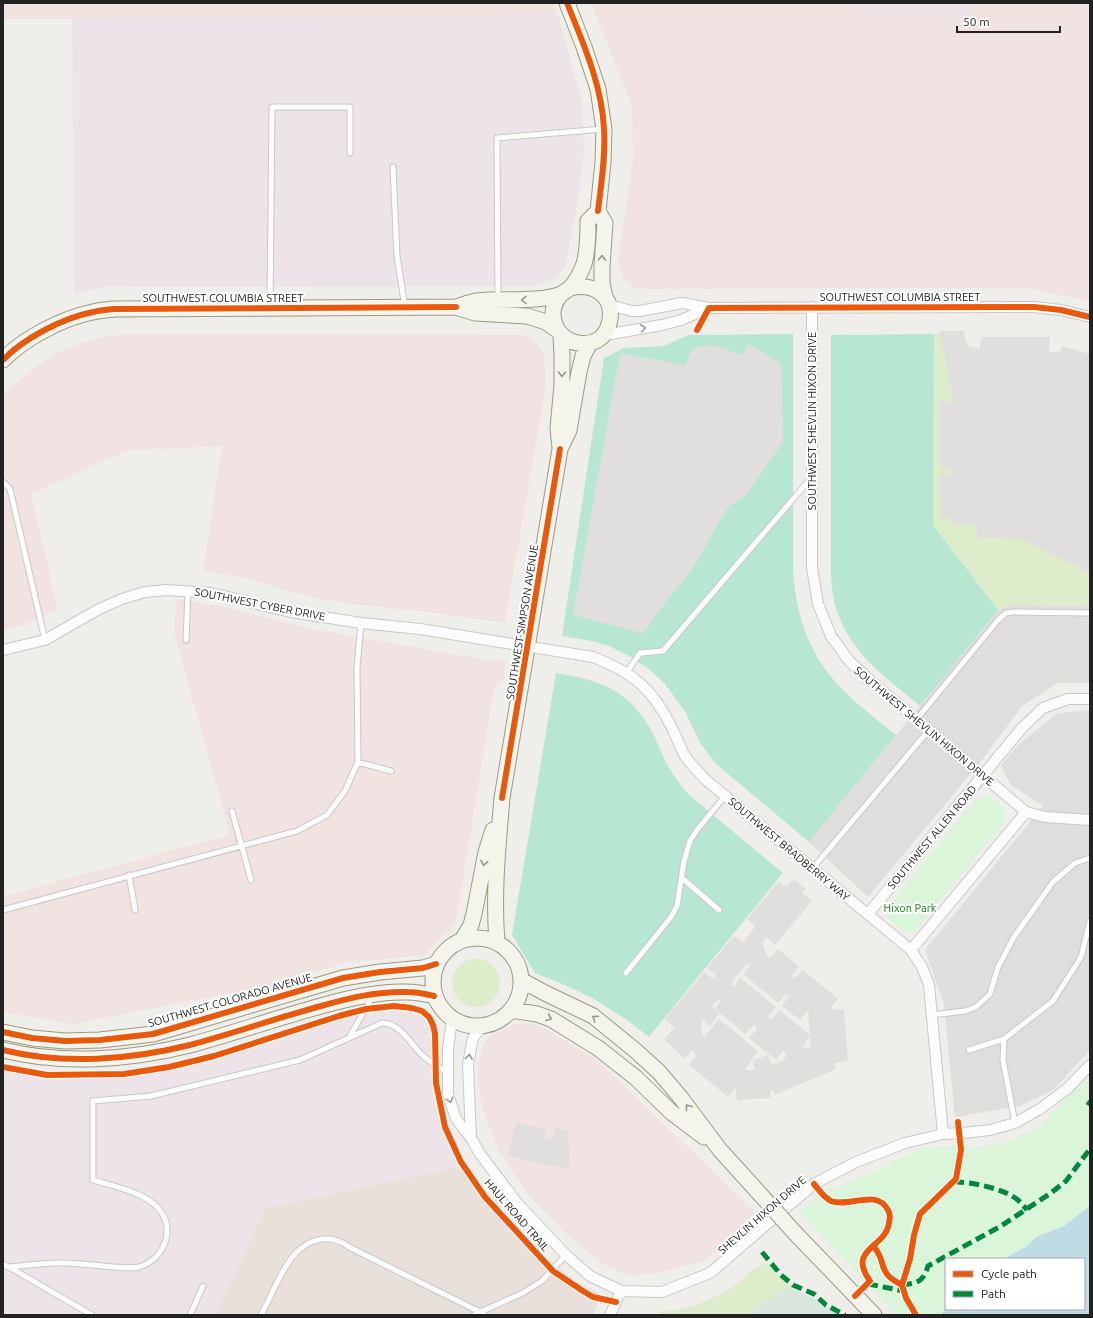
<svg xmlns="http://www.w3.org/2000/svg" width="1093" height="1318" viewBox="0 0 1093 1318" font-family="Ubuntu,sans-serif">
<rect width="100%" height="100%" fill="#f0eeeb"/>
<path fill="#dfdedc" d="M1008,605l82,1v77h-33l-35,23 -40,54 -114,137 -59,-55 189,-232z
M1090,710v340l-37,40 -33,16 -65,11 -11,-113 -19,-54 118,-144 -32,-21 -10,-18 1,-3 17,-20 39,-31z"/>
<path fill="#f1e3e1" d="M3,3h550l5,12 -555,4z
M591,3h270l1,13 107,1 1,-14h120v299l-61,-14 -384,1 -11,-1 -10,-9 -6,-17 15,-103 -1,-53z
M123,334l399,1 8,2 6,6 5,6 3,9 2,26 -41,239 -75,-11 -80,-8 -45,-8 -64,-19 -38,-6 19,-125 -94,4 -97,44 27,116 -45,19 -10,1v-233l8,-10 40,-32 42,-16z
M177,599l48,8 82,21 185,33 9,-2 3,3 1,3 -2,14 -9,11 -38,231 -6,10 -11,8 -14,16 -79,8 -75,22 -198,39 -70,-12v-116l227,-61 -56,-203z
M527,1023l19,6 52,32 162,156 -30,26 -28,19 -43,11 -29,3 -29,-13 -35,-29 -38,-40 -30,-44 -15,-40 -5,-24v-20l5,-21 6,-9 23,-11z"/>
<path fill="#ede4e9" d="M862,3h108v14l-109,-1z
M558,15l24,87 2,49 -4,36 -14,79 -7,10 -21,10 -435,1 -29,7 -2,-275z
M399,1010l20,4 7,7 4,7 2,12 2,48 7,33 17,46 -193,41 -30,66 -21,41h-211v-245l53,10 75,-3 64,-12 158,-49z"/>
<path fill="#eae0db" d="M458,1167l33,29 25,30 27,29 33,26 24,13 -6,21h-380l21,-41 30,-66z"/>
<path fill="#ddeccb" d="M934,334h6l13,65 -2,3h-12l1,66h13v6h-14l14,45v5h24v14l44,1 69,34v33l-82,-1 -10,5 -65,-85z
M452 983a24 24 0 1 1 48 0a24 24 0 1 1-48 0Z
M763,1264h5l21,21 9,6 -12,-2 -40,26h-87v-3c29,-1 56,-13 79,-29 5,-4 9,-9 14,-13 4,-2 7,-2 11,-6z"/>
<path fill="#d9e6de" d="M786,1289l12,2 19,9 11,9 13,6h-95z"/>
<path fill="#daf5da" d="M988,795l17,14 1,11 -91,111 -11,1 -18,-15v-9l89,-108z
M1090,1073v133l-26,20 -28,11 -10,10 -16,8 -4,4h-60v49l-5,7h-45l-97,-104 28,-22h8l56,-25 2,-4 16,-5 7,-6 49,-4 10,3 28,-5 36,-15 9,-11z"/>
<path fill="#b7e6d2" d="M793,334v238c4,48 17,85 51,119 16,16 35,30 52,44l-87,107 -93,-78 -16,-21 -14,-30 -21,-29 -17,-16 -17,-11 -22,-11 -17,-5 -30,-5 42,-278 20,-10 40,-2 24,-11z
M934,334l-1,191 65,85 -78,96c-37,-31 -74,-56 -86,-105 -2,-8 -2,-17 -3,-25v-241z
M556,673c39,6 71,16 92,52 8,12 12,26 19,39 6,11 13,20 21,30l95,79 -134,164 -22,-17 -33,-21 -27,-13 -32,-13 -23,-38z"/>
<path fill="#e0dfde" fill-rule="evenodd" d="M939,331h25l1,9 5,7 10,2 1,-12h69l-1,15 10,1 3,-7 28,8v219l-69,-34 -44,-1 -1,-14 -23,1v-6h-12l-2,-46 14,1v-5l-13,-1 -1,-67 12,1 2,-3z
M748,344l33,19 2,79 -36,52 -19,13 -38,66 -19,22 -28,38 -70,-18 47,-262 65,12 5,-12 8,-6 15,-2 29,10z
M794,879l12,10 -3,3v2l9,7 -37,44 -8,-7h-2l-2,5 1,6 5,9 9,-9 21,18 -7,8 2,4 9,-9 35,29 -7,8v3l13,-1 4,52 -14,2 2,6 -61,26 -3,-5h-1l-1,8 -33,2 -1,-12 -8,9 -39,-32 7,-9 -3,-6 -8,9 -21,-20 10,-11 -1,-2 -8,-7 39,-47 9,7h1l2,-4 -9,-7 27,-32 9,6 12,-15 -1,-2 -7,-6 32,-38 7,6zM746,965l3,-1 1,2 -7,8 35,29 8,-9 3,2 -7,10 18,14 8,-9 3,36 -6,1 -2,-2 7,-11 -31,-25 -7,9h-2l-2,-3 8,-9 -36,-29 -6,9 -2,-1 1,-6zM721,999v2l-6,8 30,25 9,-9 3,4 -8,9 27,22 7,-9h1l2,5 -3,5 -11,4 -4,-10 -15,5 2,10h-10l13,-19 -39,-32 -15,18 -3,-6 1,-10 2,-1 6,6 9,-12 -7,-7v-1l3,-4z
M516,1122l30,7 -2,10 5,1 4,-2 2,-10 13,3v12l2,13 -1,12 -17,-2 -44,-10z"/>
<path fill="#bfdbe3" d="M1090,1206v109h-149l5,-7v1h138v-50h-78l4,-4 16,-8 10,-10 28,-11z"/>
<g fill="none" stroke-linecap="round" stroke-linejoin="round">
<g stroke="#c9c8c7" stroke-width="7">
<path id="lane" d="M393,167l4,89 8,51
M498,298l-1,-160 106,-9
M270,307l2,-200h78v46
M3,482l7,7 35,151
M186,640l2,-49
M627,672l13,-19 23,-2 148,-173
M916,720l82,-100 8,-7 7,-1 77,1
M358,762l33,9
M232,811l19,69
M813,868l115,-137
M129,875l6,35
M682,878l37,32
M3,910l294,-79 30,-16 18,-24 13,-29 -1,-94 4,-45
M626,973l45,-56 6,-11 7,-45 6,-20 7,-11 28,-34
M932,1015l33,-4 11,-4 14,-13 8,-27 16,-30 39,-55 22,-19 15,-5
M350,1036l23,-40
M1004,1039l-1,21 12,63
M969,1050l35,-11 49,-38 28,-44 9,-36
M3,1264l5,3c18,-1 37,-5 55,-4 17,0 34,3 52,4 7,0 16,2 24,0 17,-5 29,-21 28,-39 -3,-33 -48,-40 -74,-48v-79l58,-5 149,-36 82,-37c18,0 28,20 40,32 8,7 16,12 25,17
M9,1267l83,48
M190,1315l13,-29
M261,1315c9,-16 21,-47 33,-60 15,-17 36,-22 55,-8l131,65 43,-19 19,-12 24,-26
M474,1315l6,-3 5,3"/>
</g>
<g stroke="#c9c8c7" stroke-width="12">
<path id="street" d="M609,305l23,6h8l42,-8 27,5 325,-1 27,3 29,7
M812,307v261l6,36 13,32 19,26 22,20 154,130 19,5 45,3
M605,335l57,-10 19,-5 28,-12
M3,650l42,-10 54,-31 23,-10 23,-7 22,-2 44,3 80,19 70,11 59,6 173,28c39,15 59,31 78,69 5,10 9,21 14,30 6,9 14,16 21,24l205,170 11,17 7,18 14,149
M868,914l154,-186 21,-20 25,-9h22
M911,950l115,-138
M452,1020l-4,28v46l8,25 15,19 9,16 38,50 48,51 24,21 31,15 41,1 48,-19 104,-89 42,-22 49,-19 38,-9 20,-1 27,-3 25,-7 25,-14 28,-21 22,-23
M471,1138l-3,-74 5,-26 9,-12
M610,1315l11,-24"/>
</g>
<g stroke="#999a82" stroke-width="17">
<path id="secondary" d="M567,3l17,44 14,42 6,40 -1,33 -5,49 -10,10c0,14 0,29 -4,43 -3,8 -7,17 -14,24 -2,2 -5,3 -7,5 -8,6 -12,18 -9,28 6,27 48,32 55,3 7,-27 -14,-42 -39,-36
M598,211l7,12 -3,43v17l3,14
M456,307l19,6 52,3 19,6 11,8
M3,360c21,-22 60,-42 90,-48 7,-2 14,-2 21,-3l342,-2c7,-2 14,-5 21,-6 29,-3 58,2 85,-7
M560,448l-2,-20 4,-43v-29l-1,-21
M433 982a44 44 0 1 1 88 0a44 44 0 1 1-88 0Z
M462,940l9,-15 3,-11 12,-62 7,-22
M497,942c-4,-48 1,-96 5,-144l58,-349 9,-19 10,-58 4,-16 7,-13
M521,980l24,13 48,23 43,35 23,21 22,26 39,52 39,43
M511,1010l26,4 14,5 47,29 38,30 35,34 33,25
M3,1032l29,6 33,3 35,-1 53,-6 190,-56 37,-6 43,-4 13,-4
M3,1050c60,15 127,10 187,-5 44,-12 87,-27 131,-39 28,-8 57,-15 86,-14 9,0 19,2 27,4
M795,1233l79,82"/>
</g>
<use href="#lane" stroke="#fdfcfc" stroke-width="5"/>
<use href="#street" stroke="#fdfcfc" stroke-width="10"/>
<use href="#secondary" stroke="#f4f4ed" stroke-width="15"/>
<g stroke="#999a82" stroke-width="17" stroke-linecap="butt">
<path id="secondary-bridge" d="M759,1193l36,40"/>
</g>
<use href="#secondary-bridge" stroke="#f4f4ed" stroke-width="15"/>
<path stroke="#00873e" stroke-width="5" stroke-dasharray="10 5" stroke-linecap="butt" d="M1087,1102l3,2
M956,1179l2,3c18,1 46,7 60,18 3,3 6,6 9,10
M762,1252l19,23 12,10 21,9 12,11 19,10
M868,1284l36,7
M902,1285c16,-2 21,-3 26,-19l73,-40 50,-33 15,-12 24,-32"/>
<g stroke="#fff" stroke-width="8">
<path id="cycleway" d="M567,3c16,40 35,82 37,126 2,27 -3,55 -6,82
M697,330l12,-22 325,-1 27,3 29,7
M3,360c21,-22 60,-42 90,-48 7,-2 14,-2 21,-3l342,-2
M502,798l58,-349
M3,1032l29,6 33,3 35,-1 53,-6 190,-56 37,-6 43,-4 13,-4
M3,1050c60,15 127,10 187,-5 44,-12 87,-27 131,-39 28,-8 57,-15 86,-14 9,0 19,2 27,4
M3,1067l44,8 77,-1 45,-7 45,-11 125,-40 27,-7 28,-3 18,2 10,3 7,6 4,8 2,9 1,49 9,44 16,35 24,35 68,74 30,20 10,6 23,5
M814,1184c5,6 10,14 17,17 18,7 45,-13 57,9 2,4 2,9 1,12 -2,26 -43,26 -19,59l-15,15
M873,1246c11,11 7,19 14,28 3,5 10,8 15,11l4,13 10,17
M902,1285l8,-26 4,-24 6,-21 36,-35 5,-29 -3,-28"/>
</g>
<use href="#cycleway" stroke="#e8590c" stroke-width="6"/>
</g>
<defs><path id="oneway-chevron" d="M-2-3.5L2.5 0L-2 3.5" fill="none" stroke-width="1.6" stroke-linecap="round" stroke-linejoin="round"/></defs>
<g stroke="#969692">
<use href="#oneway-chevron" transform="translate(602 258) rotate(-87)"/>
<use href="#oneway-chevron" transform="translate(524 300) rotate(178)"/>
<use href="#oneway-chevron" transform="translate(562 374) rotate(91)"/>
<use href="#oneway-chevron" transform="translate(484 863) rotate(101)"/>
<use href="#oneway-chevron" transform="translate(549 1018) rotate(23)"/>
<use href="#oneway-chevron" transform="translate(595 1018) rotate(-146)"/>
<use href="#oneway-chevron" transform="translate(688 1107) rotate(-127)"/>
</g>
<g stroke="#9a9a9a">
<use href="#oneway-chevron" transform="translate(643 328) rotate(-8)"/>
<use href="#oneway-chevron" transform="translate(469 1057) rotate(-83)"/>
<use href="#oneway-chevron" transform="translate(450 1100) rotate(73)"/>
</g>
<g text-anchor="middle" stroke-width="4" stroke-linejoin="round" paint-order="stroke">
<g font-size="11" fill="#222" stroke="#fff">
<text x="900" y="301">SOUTHWEST COLUMBIA STREET</text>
<text x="223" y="302">SOUTHWEST COLUMBIA STREET</text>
<text transform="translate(812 421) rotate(-90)" y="4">SOUTHWEST SHEVLIN HIXON DRIVE</text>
<text transform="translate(260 604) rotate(11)" y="4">SOUTHWEST CYBER DRIVE</text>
<text transform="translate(522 622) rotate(-81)" y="4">SOUTHWEST SIMPSON AVENUE</text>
<text transform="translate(924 726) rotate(40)" y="4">SOUTHWEST SHEVLIN HIXON DRIVE</text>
<text transform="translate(932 837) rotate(-50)" y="4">SOUTHWEST ALLEN ROAD</text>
<text transform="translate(789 849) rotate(40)" y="4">SOUTHWEST BRADBERRY WAY</text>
<text transform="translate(230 1000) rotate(-16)" y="4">SOUTHWEST COLORADO AVENUE</text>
<text transform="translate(517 1215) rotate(49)" y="4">HAUL ROAD TRAIL</text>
<text transform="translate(762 1215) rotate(-41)" y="4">SHEVLIN HIXON DRIVE</text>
</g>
<g font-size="11" fill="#0c8416" stroke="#fff">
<text x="910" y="912">Hixon Park</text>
</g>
</g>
<rect width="1093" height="1318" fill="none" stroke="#222222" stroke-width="8"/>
<rect x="945" y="1258" width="140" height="52" fill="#ffffff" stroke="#a7a7a7"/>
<rect x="953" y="1271" width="20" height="6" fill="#e8590c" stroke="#a7a7a7"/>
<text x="981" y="1278" font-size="12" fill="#222222">Cycle path</text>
<rect x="953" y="1291" width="20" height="6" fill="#00873e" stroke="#a7a7a7"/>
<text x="981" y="1298" font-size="12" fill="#222222">Path</text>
<path d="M957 26v6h103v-6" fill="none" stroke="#222222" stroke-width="2"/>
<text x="963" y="26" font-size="12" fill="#222222" stroke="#ffffff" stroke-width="3" paint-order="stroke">50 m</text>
</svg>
